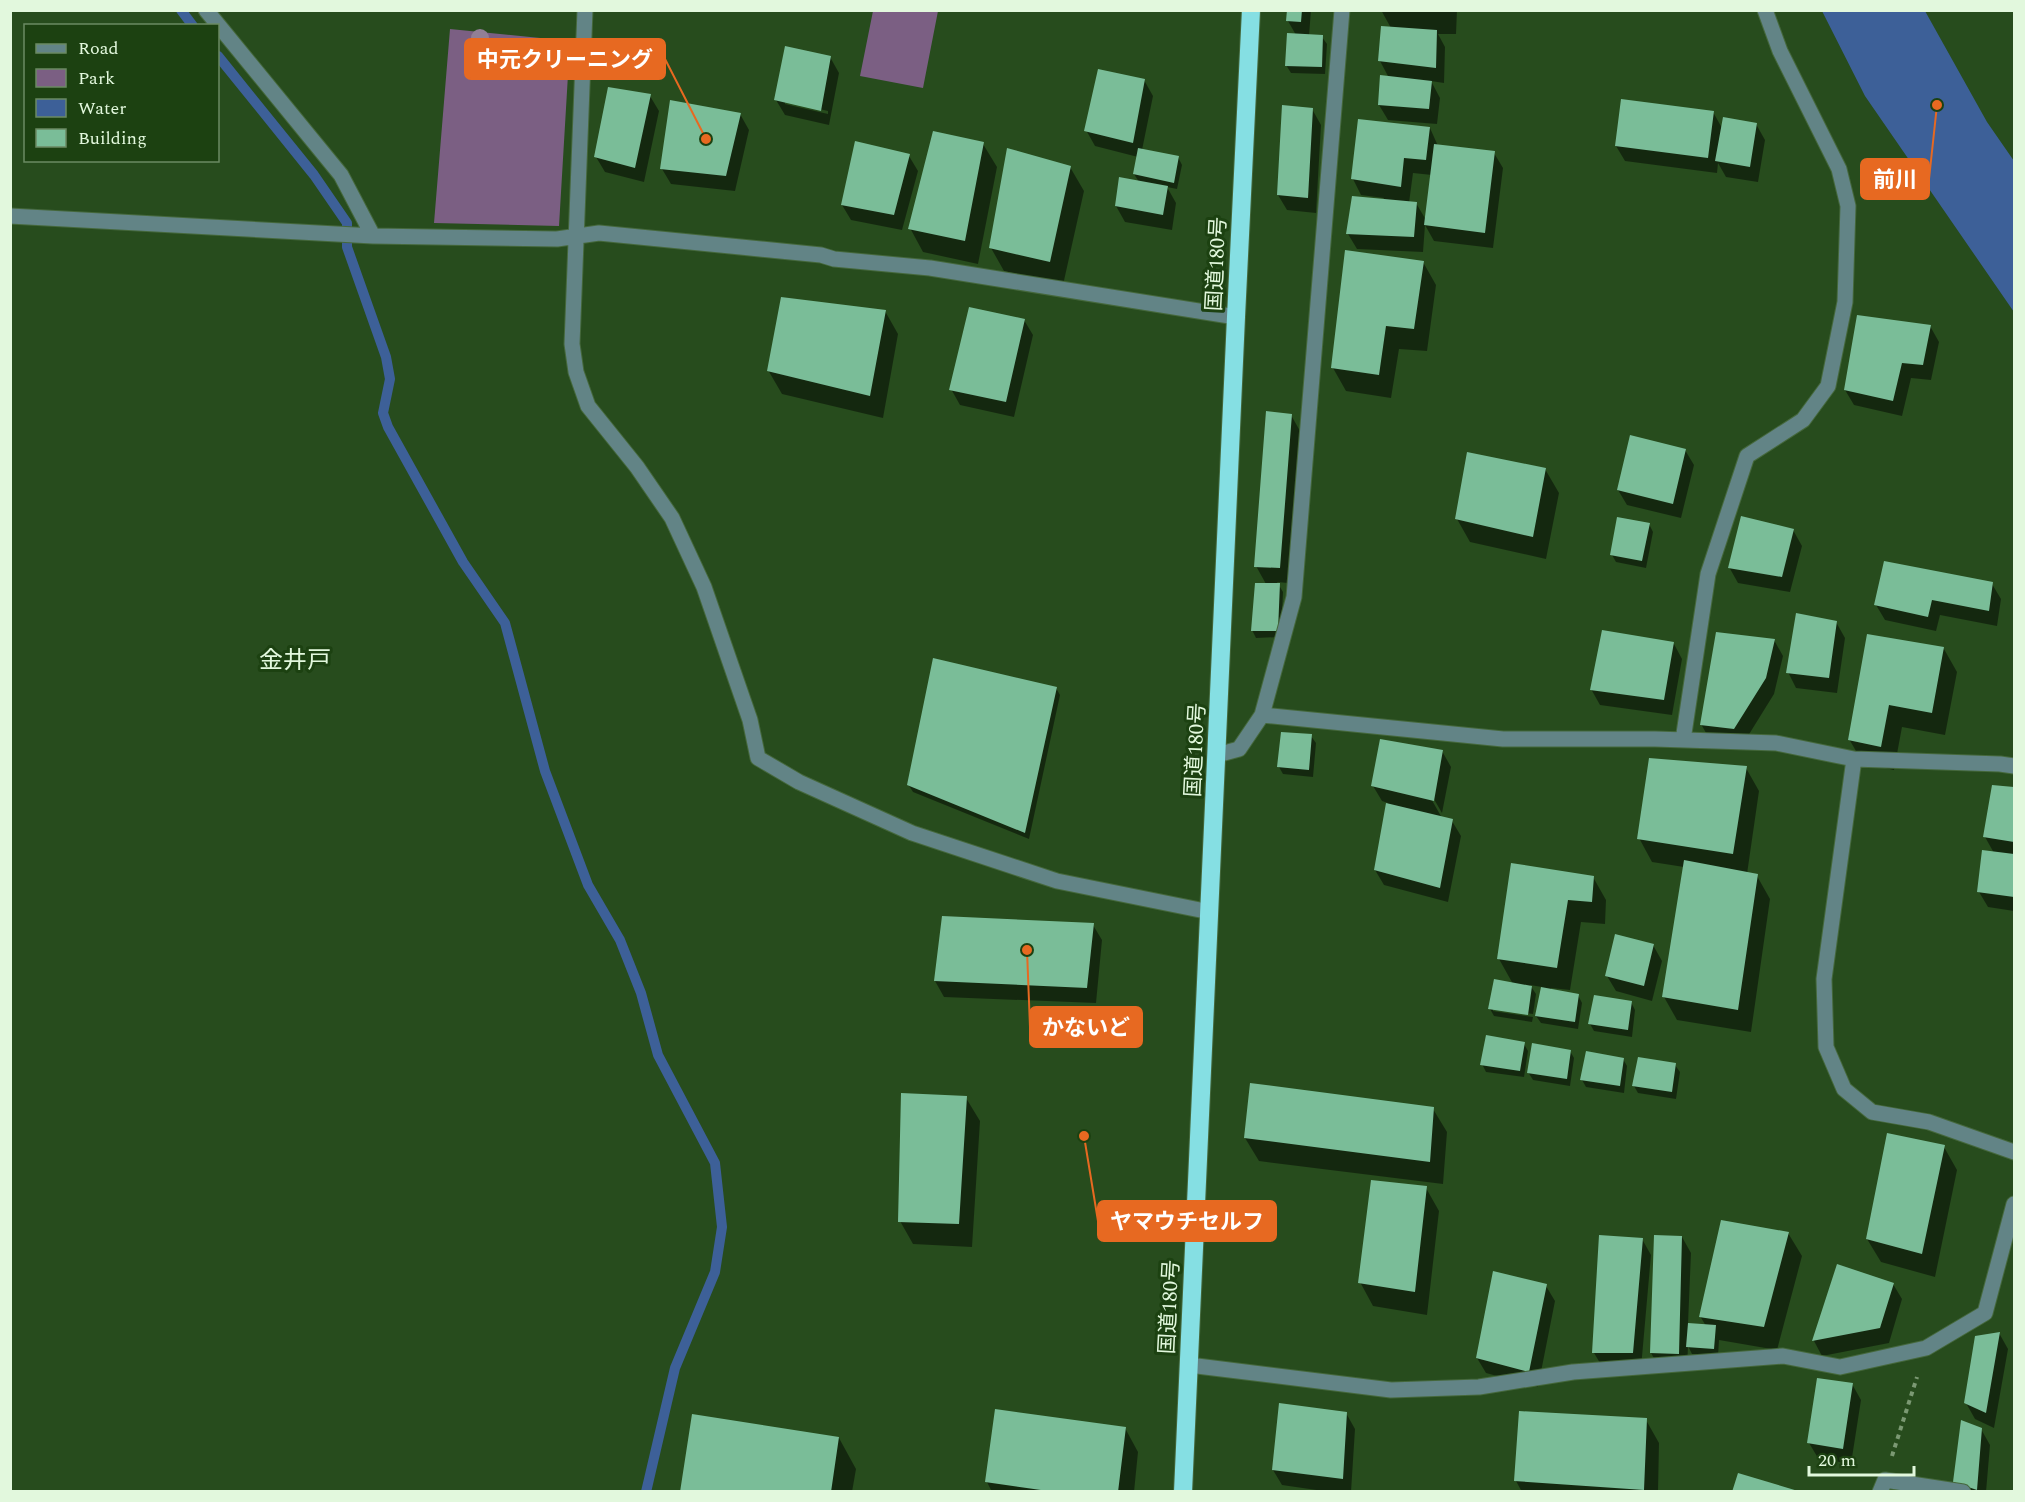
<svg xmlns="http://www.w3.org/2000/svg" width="2025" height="1502" viewBox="0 0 2025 1502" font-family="Spectral,'Noto Sans JP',serif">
<rect width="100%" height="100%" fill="#274c1d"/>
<path fill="#7b5f83" d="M873,11h65l-15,77 -63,-12z
M450,29l120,12 -11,185 -125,-3z"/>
<path fill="#3d6098" d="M1822,11h103l62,111 27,39v151l-149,-216z"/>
<path fill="#0007" fill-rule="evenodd" d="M1289,10h22l-2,26 13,1 5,7 -2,30 -34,-1 -5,-8 10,-30 -8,-14z
M1381,10h76l-1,24h-18l7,13 -1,36 -13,-2 9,17 -3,26 -49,-4 -9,-15 10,-27 -9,-17 11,-33z
M830,57l9,16 -10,52 -44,-10 -9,-15zM785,101l43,10v3l-43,-10z
M1144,80l9,16 -11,54 36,7 4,8 -5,24 -10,-2 9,16 -4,27 -47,-8 -9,-16 23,-24 -5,-8 4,-17 -43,-11 -9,-16z
M650,96l9,15 -15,71 -39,-10 -9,-15z
M1312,109l9,16 -5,88 -29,-3 -9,-15z
M1713,112l9,16 34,-4 9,16 -7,42 -32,-5 -8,-14 -1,10 -92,-12 -9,-15z
M740,114l9,16 -14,61 -64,-7 -9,-15z
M1430,128l8,18 56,7 9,15 -10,80 -59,-7 -9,-16 -2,27 -66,-3 -9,-15 35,-34 1,-2 -23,-3 -8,-16zM1413,173l19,2 -6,45 -10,-17h-7z
M983,144l14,23 -19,97 -55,-12 -13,-24z
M909,156l9,15 -16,59 -51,-10 -9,-15z
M1070,167l14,24 -21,94 -59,-14 -13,-23z
M1423,262l13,23 -9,66 -28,-2 -8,49 -45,-7 -13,-23z
M885,311l13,23 -15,84 -101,-24 -14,-24z
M1024,320l9,15 -19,82 -54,-12 -9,-16z
M1930,326l9,16 -8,38 -20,-2 -9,38 -48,-11 -9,-15z
M1291,415l9,16 -12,152 -11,-1 6,10 -2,45 -25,1 -4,-8 14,-46 -10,-18z
M1685,450l9,15 -13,53 -54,-13 -9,-15z
M1545,469l14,24 -13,66 -76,-17 -13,-23z
M1649,524l4,8 -7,36 -30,-6 -4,-7z
M1793,530l9,16 -12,46 -52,-9 -9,-16z
M1992,584l9,15 -4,27 -57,-11 -4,16 -51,-11 -9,-15z
M1836,622l9,16 -8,55 -41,-5 -8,-16z
M1774,640l9,16 -9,38 -31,50 -33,-4 -9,-16z
M1674,644l8,15 -10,56 -72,-10 -9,-16z
M1944,649l13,23 -12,63 -43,-8 -8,43 -31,-7 -14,-24z
M1056,688l4,7 -31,144 -116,-47 -5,-8z
M1311,736l5,7 -3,34 -30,-3 -4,-7z
M1442,751l9,16 -9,46 -11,-19 -2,1 13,23 10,3 9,15 -13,66 -64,-17 -9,-15 13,-67 -6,-2 -9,-15z
M1746,768l13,23 -12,83 10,2 13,23 -19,133 -74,-12 -13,-23 20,-130 -32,-5 -13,-24z
M1994,786l20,3v122l-26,-4 -9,-15 15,-39 -9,-16z
M1593,877l13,23 -1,24 -24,-2 -11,68 -19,-2v3l27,4 4,8 -4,26 -37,-6 -5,-7 6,-29 -12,-2 6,9 -3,20 -40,-6v3l40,6 -1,5 -38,-6 -4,-7 23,-25 -14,-25z
M944,917l149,8 9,15 -6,63 -152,-6 -9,-16z
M1653,945l9,16 -10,40 -36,-10 -9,-15z
M1631,1002l4,8 -3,27 -38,-6 -4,-7z
M1524,1044l4,7 -4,26 -38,-5 -4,-8z
M1570,1051l4,7 -4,28 -37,-6 -5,-8z
M1623,1059l4,7 -3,27 -38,-6 -4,-7z
M1675,1065l5,7 -4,27 -38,-6 -4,-7z
M966,1098l14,23 -8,126 -59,-3 -13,-23z
M1433,1109l14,23 -4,52 -184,-23 -14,-23z
M1944,1147l13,23 -22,107 -54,-15 -14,-23z
M1426,1188l13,23 -12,104 -54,-9 -13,-24z
M1788,1233l14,23 -25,94 -58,-10 -1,16 -26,-2 -4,-8 -1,23h-27l-9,-16 31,-116 9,16 -3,71 18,2 -6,-10z
M1642,1239l9,16 -10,113h-38l-9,-15z
M1838,1266l55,18 9,15 -13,44 -67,13 -8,-15z
M1546,1286l9,15 -17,86 -52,-14 -9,-15z
M1999,1333l9,16 -14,79 -19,-9 -9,-16z
M1852,1384l9,16 -10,64 -33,-6 -9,-15z
M1346,1413l9,16 -4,63h-21l-48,-7 -9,-15z
M1646,1420l13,23 -1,49h-136l-6,-11z
M1125,1428l13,24 -4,40h-142l-5,-10z
M1981,1429l9,16 -4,47h-26l-5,-10z
M839,1438l17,31 -4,23h-170z"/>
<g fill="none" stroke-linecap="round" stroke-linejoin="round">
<path stroke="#3d6098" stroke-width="10" d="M181,10l12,16
M218,56l96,119 33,48v24l39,110 4,22 -7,34 5,14 75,135 42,61 40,148 43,114 32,55 21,53 17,62 57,108 7,64 -7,45 -40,96 -29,124"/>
</g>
<path fill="#7abd98" d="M1287,10h15l-1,12 -15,-1z
M1381,26l56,4 -1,38 -58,-7z
M1287,33l36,2 -1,32 -37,-1z
M785,46l46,10 -10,55 -47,-11z
M1098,69l47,10 -12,64 -49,-12z
M1380,75l52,6 -3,28 -51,-4z
M608,87l43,7 -16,74 -41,-11z
M1621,99l93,12 -6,47 -93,-12z
M670,100l71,13 -15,63 -66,-7z
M1282,105l31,3 -5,90 -31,-3z
M1723,117l34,6 -7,44 -35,-6z
M1358,119l72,8 -4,33 -22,-2 -3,29 -50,-8z
M933,131l51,11 -19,99 -57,-12z
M855,141l55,13 -16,61 -53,-10z
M1434,144l61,7 -10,82 -61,-8z
M1007,148l64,18 -21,96 -61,-14z
M1138,148l41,8 -5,27 -41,-9z
M1119,177l49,9 -5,29 -48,-9z
M1352,196l65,6 -3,35 -68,-3z
M1345,250l79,11 -10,68 -28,-3 -7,49 -48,-7z
M781,297l105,13 -16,86 -103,-25z
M969,307l56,12 -19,83 -57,-12z
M1857,315l74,10 -8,40 -21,-2 -9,38 -49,-11z
M1266,411l26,3 -12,154 -26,-1z
M1630,435l56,14 -13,55 -56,-14z
M1467,452l79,16 -13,69 -78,-18z
M1741,516l53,13 -12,48 -54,-9z
M1617,517l33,6 -8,38 -32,-6z
M1884,561l109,21 -4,29 -57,-11 -4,17 -54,-12z
M1255,583h25l-2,48h-27z
M1796,613l41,8 -8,57 -43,-5z
M1602,630l72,12 -10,58 -74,-10z
M1716,632l59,7 -9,39 -32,51 -34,-4z
M1867,634l77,13 -12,66 -43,-8 -8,42 -33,-7z
M933,658l124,29 -32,146 -118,-48z
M1281,732l31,2 -3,36 -32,-3z
M1380,739l63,11 -9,51 -63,-15z
M1649,758l98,8 -14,88 -96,-15z
M1992,785l22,2v55l-31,-5z
M1386,803l67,16 -13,69 -66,-18z
M1982,850l32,4v43l-37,-5z
M1684,860l74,14 -20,136 -76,-13z
M1511,863l83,13 -2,26 -24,-2 -11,68 -60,-9z
M942,916l152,7 -7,65 -153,-7z
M1615,934l39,10 -10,42 -39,-10z
M1494,979l38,7 -4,29 -40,-6z
M1541,987l38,7 -4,28 -40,-6z
M1594,995l38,6 -4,29 -40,-6z
M1486,1035l39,7 -5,29 -40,-6z
M1532,1043l39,7 -4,29 -40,-6z
M1586,1051l38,7 -4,28 -40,-6z
M1638,1057l38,6 -4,29 -40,-6z
M1250,1083l184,24 -4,55 -186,-24z
M901,1093l66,3 -8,128 -61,-2z
M1887,1133l58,12 -23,109 -56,-15z
M1371,1180l56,6 -12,106 -57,-9z
M1721,1220l68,12 -25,95 -65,-10z
M1599,1235l44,3 -10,115h-41z
M1654,1235l28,1 -3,118 -29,-1z
M1837,1264l57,19 -14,45 -68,13z
M1493,1271l54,13 -18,88 -53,-14z
M1688,1323l28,2 -2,24 -28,-2z
M2000,1332l-14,81 -22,-10 11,-67z
M1817,1378l36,5 -10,66 -36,-6z
M1279,1403l68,9 -4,67 -71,-9z
M995,1409l131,18 -8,65h-63l-70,-10z
M1519,1411l128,7 -3,72 -130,-9z
M692,1414l147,23 -8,55h-151z
M1961,1420l21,8 -5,62 -24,-8z
M1738,1473l60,18v1h-66z"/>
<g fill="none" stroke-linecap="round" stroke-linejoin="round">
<g stroke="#45683c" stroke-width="17">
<path id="minor" d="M206,10l135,165 32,61
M585,10l-13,334 4,28 12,34 49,61 35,51 32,69 46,133 8,38 41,24 113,51 145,48 153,31
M10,216l363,20 184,3 42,-6 222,22 13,4 96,9 306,49
M1262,715l241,24h152l121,4 78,16 -30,220 2,68 18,42 28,23 57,10 85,30
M1683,740l25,-166 39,-118 56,-36 25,-34 17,-84 3,-96 -9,-37 -59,-118 -15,-41
M1217,755l22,-6 23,-34 32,-118 48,-587
M1854,759l146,5 14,2
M1189,1365l202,25 88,-3 94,-15 210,-16 57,11 86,-19 59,-35 29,-109
M1880,1492l5,-12 78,12"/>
</g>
<g stroke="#45683c" stroke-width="20">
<path id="highway" d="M1183,1492l53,-1175 15,-307"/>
</g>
<path stroke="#7b9973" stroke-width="4" stroke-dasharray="4.5 4.5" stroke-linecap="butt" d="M1892,1456l25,-79"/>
<use href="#minor" stroke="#628486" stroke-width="15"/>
<use href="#highway" stroke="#85dfe3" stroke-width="18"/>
</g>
<circle fill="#917f95" cx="480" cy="38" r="9"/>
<g text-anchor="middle" stroke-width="6" stroke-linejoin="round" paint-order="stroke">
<g font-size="21" fill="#e2f8dd" stroke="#1c4111">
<text transform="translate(1216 264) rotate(-87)" y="7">国道180号</text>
<text transform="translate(1195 750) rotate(-87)" y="7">国道180号</text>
<text transform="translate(1169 1307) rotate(-87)" y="7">国道180号</text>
</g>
<g font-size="24" fill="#e2f8dd" stroke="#1c4111">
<text x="295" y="668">金井戸</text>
</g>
</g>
<path fill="none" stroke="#e76921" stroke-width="2" d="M706 139L665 59M1937 105L1929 179M1027 950L1030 1027M1084 1136L1098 1221"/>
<g fill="#e76921" stroke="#1c4111" stroke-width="2">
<circle cx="706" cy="139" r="6"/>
<circle cx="1937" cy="105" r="6"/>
<circle cx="1027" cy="950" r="6"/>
<circle cx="1084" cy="1136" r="6"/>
</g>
<g fill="#e76921" stroke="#e76921" stroke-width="2">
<rect x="465" y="39" width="200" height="40" rx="6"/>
<rect x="1861" y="159" width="68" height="40" rx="6"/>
<rect x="1030" y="1007" width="112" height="40" rx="6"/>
<rect x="1098" y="1201" width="178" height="40" rx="6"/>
</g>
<g font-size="22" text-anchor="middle" font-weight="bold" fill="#fff">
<text x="565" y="67">中元クリーニング</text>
<text x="1895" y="187">前川</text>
<text x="1086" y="1035">かないど</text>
<text x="1187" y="1229">ヤマウチセルフ</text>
</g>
<rect width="2025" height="1502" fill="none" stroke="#e2f8dd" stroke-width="24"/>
<rect x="24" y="24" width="195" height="138" fill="#1c4111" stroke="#6b8a63" stroke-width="1.5"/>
<rect x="36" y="44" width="30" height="9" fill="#628486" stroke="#6b8a63" stroke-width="1.5"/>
<text x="78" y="54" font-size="18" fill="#e2f8dd">Road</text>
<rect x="36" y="69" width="30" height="18" fill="#7b5f83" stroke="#6b8a63" stroke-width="1.5"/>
<text x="78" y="84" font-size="18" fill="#e2f8dd">Park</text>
<rect x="36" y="99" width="30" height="18" fill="#3d6098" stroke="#6b8a63" stroke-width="1.5"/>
<text x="78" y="114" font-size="18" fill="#e2f8dd">Water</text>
<rect x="36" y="129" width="30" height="18" fill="#7abd98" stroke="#6b8a63" stroke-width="1.5"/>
<text x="78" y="144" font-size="18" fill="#e2f8dd">Building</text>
<path d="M1809 1466v9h105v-9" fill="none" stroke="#e2f8dd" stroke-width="3"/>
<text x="1818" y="1466" font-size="18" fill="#e2f8dd" stroke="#1c4111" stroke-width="4.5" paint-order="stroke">20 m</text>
</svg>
